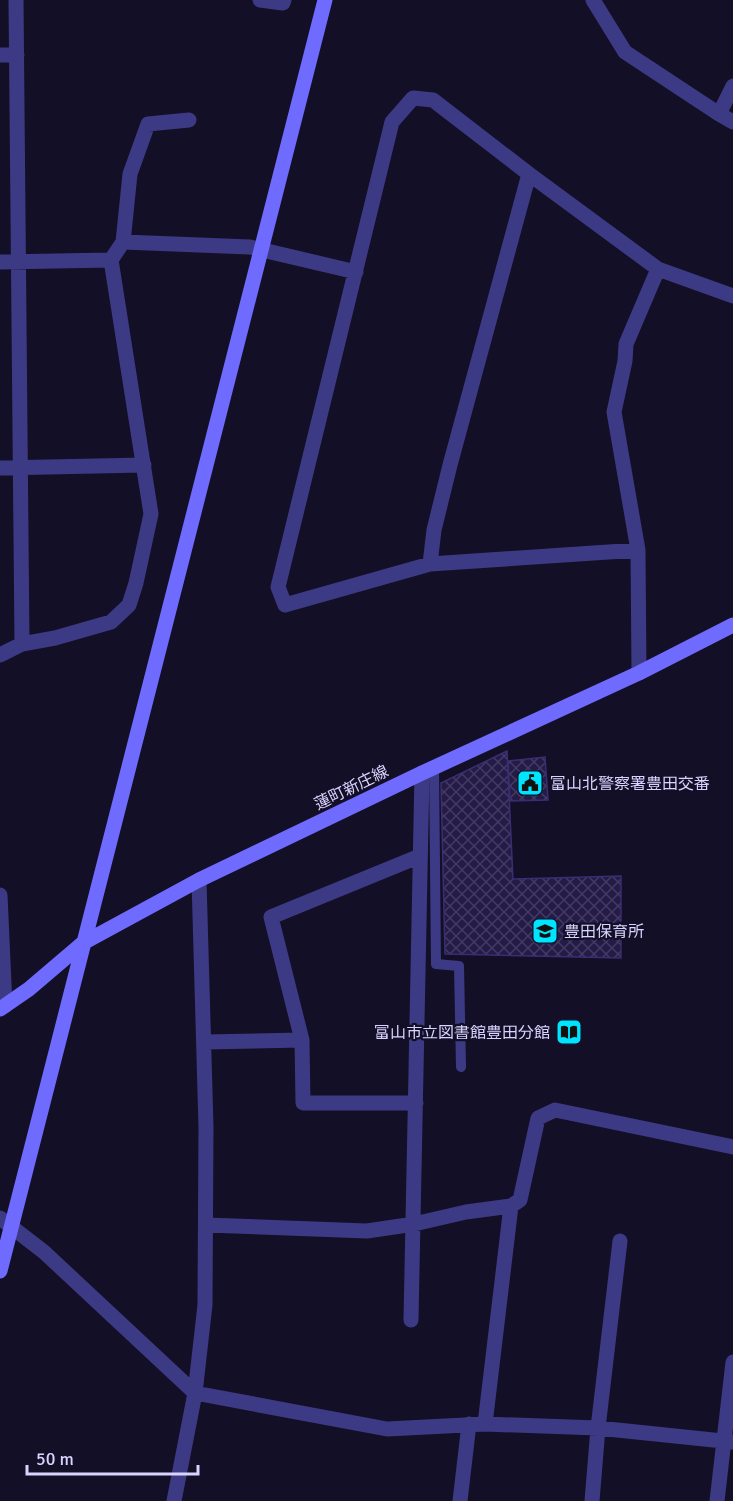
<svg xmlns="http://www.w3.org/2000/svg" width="733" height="1501" viewBox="0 0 733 1501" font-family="Signika,'Noto Sans JP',sans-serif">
<defs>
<pattern id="building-cross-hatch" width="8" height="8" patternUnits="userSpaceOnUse" patternTransform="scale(1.5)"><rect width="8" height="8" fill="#241b47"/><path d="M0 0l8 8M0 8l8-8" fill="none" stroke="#433b63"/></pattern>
</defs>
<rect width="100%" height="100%" fill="#130f26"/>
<path fill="url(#building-cross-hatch)" stroke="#3b2d73" stroke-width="1.5" d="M507,751l6,128 108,-3v82l-176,-4 -4,-171z
M545,757l3,43 -38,1 -2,-40z"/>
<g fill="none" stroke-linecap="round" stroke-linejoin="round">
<path stroke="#3d3a85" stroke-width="10" d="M434,767l2,197 23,2 2,101"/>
<path stroke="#3d3a85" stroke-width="15" d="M16,0l6,644
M260,0l23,3 1,-3
M593,0l32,52 94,62 14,-28
M0,55h17
M413,98l20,2 96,74 -79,291 -16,65 -4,34 -145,41 -7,-18 114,-465z
M719,114l14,8
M529,174l129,95 75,27
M123,242l7,-68 18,-50 41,-4
M0,262l111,-2
M0,468l144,-3
M430,564l208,-14
M0,655l22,-11 33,-6 56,-16 18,-17 7,-22 15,-69 -40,-254 12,-18 127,5 106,25
M639,673l-1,-123 -24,-138 11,-51 1,-17 32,-75
M0,895l5,111
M205,1042l97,-2
M416,1103h-113l-1,-63 -31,-123 149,-61
M0,1218l44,34 151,141 192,36 98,-5 113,4 135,14
M206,1225l161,6 47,-7 52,-12 45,-6 9,-6 18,-82 17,-8 178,37
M411,1320l11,-547
M485,1424l26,-218
M174,1501l21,-108 10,-88 1,-178 -7,-247
M460,1501l9,-77
M592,1501l6,-73 22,-187
M717,1501l16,-139"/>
<path stroke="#6f6bff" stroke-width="15" d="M0,1009l29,-20 54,-46 116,-63 223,-107 217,-100 94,-48
M0,1271l325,-1271"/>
</g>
<defs>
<g id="civic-square" transform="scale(1.35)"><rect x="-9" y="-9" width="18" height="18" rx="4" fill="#00e5ff" stroke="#130f26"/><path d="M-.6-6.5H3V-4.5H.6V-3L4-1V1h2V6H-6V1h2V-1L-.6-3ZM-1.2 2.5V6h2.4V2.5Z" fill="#111"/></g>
<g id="school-square" transform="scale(1.35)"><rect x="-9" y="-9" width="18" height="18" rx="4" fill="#00e5ff" stroke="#130f26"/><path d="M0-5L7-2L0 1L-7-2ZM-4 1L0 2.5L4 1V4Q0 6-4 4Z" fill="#111"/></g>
<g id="library-square" transform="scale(1.35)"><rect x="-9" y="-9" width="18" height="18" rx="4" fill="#00e5ff" stroke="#130f26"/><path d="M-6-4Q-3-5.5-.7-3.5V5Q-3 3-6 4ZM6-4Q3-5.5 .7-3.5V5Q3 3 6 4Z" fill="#111"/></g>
</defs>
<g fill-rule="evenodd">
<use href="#civic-square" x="530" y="783"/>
<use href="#school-square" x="545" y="931"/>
<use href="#library-square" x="569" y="1032"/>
</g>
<g text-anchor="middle" stroke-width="4.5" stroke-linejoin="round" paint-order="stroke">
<g font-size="16" fill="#d9d4ff" stroke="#130f26" text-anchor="start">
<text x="550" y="789">富山北警察署豊田交番</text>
<text x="564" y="937">豊田保育所</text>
<text x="550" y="1038" text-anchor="end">富山市立図書館豊田分館</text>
</g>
<g font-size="16" fill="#d9d4ff" stroke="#130f26">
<text transform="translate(351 787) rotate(-26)" y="6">蓮町新庄線</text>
</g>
</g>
<path d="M27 1465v9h171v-9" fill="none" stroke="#d9d4ff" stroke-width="3"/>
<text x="36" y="1465" font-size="18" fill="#d9d4ff" stroke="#130f26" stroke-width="4.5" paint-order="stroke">50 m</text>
</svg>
